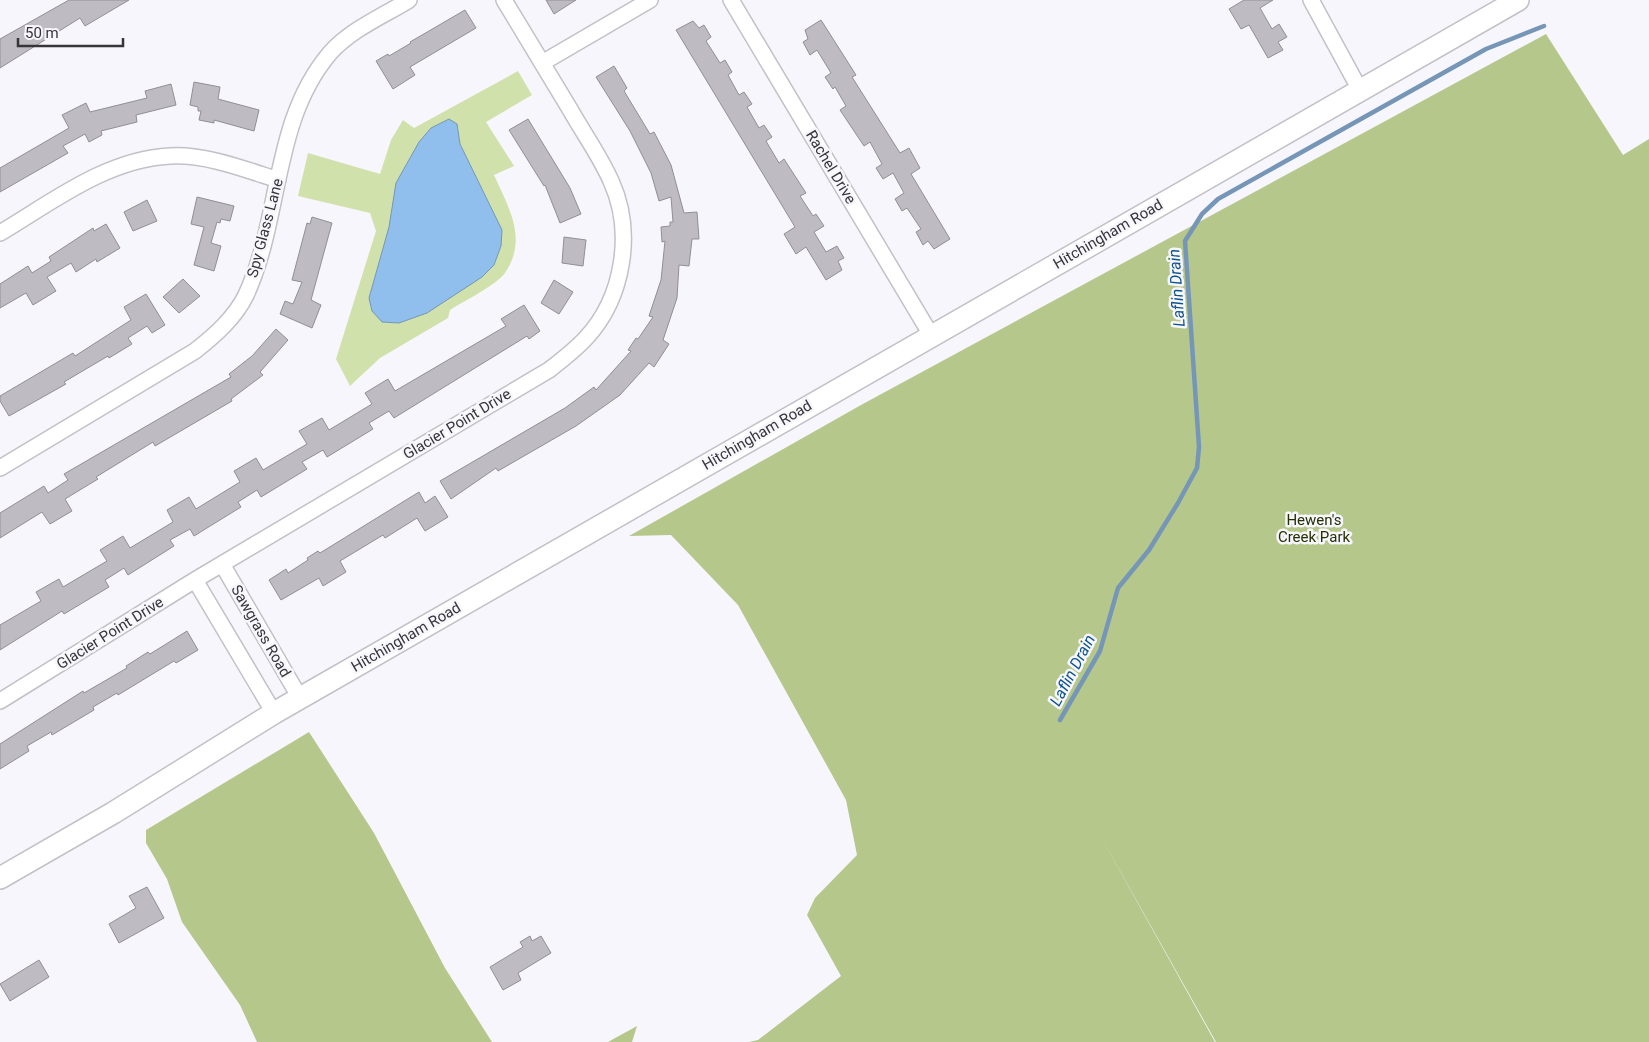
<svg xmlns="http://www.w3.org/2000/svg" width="1649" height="1042" viewBox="0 0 1649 1042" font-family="Roboto,sans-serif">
<rect width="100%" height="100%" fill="#f8f6fd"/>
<path fill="#d0e1ab" d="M518,71l14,24 -46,27 28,44 -20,9c15,33 34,64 11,98 -10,13 -41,28 -55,37l-2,8 -68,40 -30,28 -14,-27 40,-128 -6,-18 -72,-17 10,-43 72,21 11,-34 12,-20 11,8z"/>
<path fill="#b5c78b" d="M1546,34l77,121 26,-16v903h-433l-120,-214 119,214h-466l9,-2 83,-64 -34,-61 8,-17 42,-43 -11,-55 -108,-195 -67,-70 -42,1 232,-131z
M309,732l65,101 71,135 47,74h-235l-17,-37 -58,-83 -15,-43 -21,-36v-13z
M637,1026l-5,16h-24z"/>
<path fill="#90bfed" stroke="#7596b7" d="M449,119l8,5 3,20 42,86 -1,16 -7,19 -12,12 -55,36 -28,10 -17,-1 -10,-11 -3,-13 20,-71 7,-44 23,-41 12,-14z"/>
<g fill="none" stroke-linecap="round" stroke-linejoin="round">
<path stroke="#7596b7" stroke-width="4.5" d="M1060,720l40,-69 18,-63 31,-38 29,-47 19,-35 2,-21 -14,-206 17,-27 16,-15 268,-150 58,-23"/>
</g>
<path fill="#bebbc2" stroke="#918f96" d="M69,0h60l-44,26 -5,-8 -80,50v-29z
M546,0h30l-22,14z
M1244,0h29l-13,8 12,21 7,-5 8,13 -9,5 5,8 -15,8 -19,-33 -8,4 -12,-20z
M465,10l11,18 -66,39 5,8 -22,14 -17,-28 12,-7 1,2 22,-13 -1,-1z
M821,20l35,55 -4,2 48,76 9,-5 11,20 -9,6 39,65 -16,10 -6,-8 -5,4 -7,-13 5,-3 -14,-21 -5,3 -7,-12 9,-6 -11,-20 -10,6 -7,-11 6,-4 -12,-22 -6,4 -24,-36 6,-4 -11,-19 -2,2 -8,-12 6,-4 -14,-23 -7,5 -7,-13 5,-3 -3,-9z
M693,21l6,7 5,-3 7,12 -5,4 14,22 5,-3 7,12 -4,3 11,20 5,-3 8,12 -5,3 12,21 5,-3 8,12 -6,4 13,22 5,-4 22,34 -6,3 13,20 3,-2 8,12 -10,6 12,20 11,-6 7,12 -6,3 4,9 -16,10 -20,-33 -10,7 -12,-20 11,-7 -119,-197z
M614,66l13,22 -3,3 26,43 4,-2 17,33 13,48 13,-1 2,27h-7l-3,27 -10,-1 -2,33 -14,42 6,4 -15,23 -5,-4 -29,32 -44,31 -78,45 -2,-3 -45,31 -11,-18 125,-73 29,-21 2,3 35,-39 -3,-1 8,-12 2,1 15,-22 -4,-1 12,-36 4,-39 -3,1 -1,-15 9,-1v-4h3l-2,-25 -12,4 -8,-28 -21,-42 -34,-54z
M194,82l26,5 -2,12 41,11 -5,21 -40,-11v3l-15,-3 2,-9h-3v-4l-8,-2z
M171,84l5,21 -40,10 1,7 -36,9 1,4 -13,7 -4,-8 -22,12 5,7 -68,39v-24l69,-40 -7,-13 24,-12 4,9 57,-14 -2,-7z
M528,119l42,69 11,26 -21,9 -15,-38 -1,1 -35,-56z
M197,197l37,9 -4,15 -9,-2 -1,4 -3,-1 -6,21 10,3 -7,25 -20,-6 10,-38 -13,-3z
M147,200l10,21 -24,10 -9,-19z
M312,217l20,6 -21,77 10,5 -9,23 -32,-14 5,-13 8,3 9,-22 -10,-2 15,-57 3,1z
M106,224l14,24 -23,14 -1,-3 -20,13 -5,-9 -24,14 9,14 -23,14 -7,-12 -26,15v-24l28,-18 4,7 19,-12 -2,-4 44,-29 1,3z
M564,237l22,3 -3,26 -21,-3z
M183,279l17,17 -21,17 -16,-16z
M554,280l19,12 -14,22 -18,-11z
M146,294l19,31 -13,8 -5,-7 -19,12 4,6 -23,14 -1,-2 -44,26 2,2 -57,32 -9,-15v-5l73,-43 2,3 56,-36 -7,-13z
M524,305l16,26 -11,8 -2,-3 -133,82 -5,-7 -20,12 4,6 -46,28 -4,-7 -21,12 5,7 -46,28 -4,-7 -19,12 3,5 -47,29 -4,-7 -20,11 4,6 -46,29 -4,-7 -19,12 4,7 -45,27 -2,-3 -62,39v-25l41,-24 -5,-9 23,-13 4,8 44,-26 -7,-11 23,-14 7,12 43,-26 -6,-12 22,-13 7,12 44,-27 -6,-11 22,-13 7,12 44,-26 -8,-13 23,-13 7,12 43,-26 -7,-11 23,-14 7,12 111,-65 -5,-7z
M276,329l12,11 -28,32 3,3 -32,24 1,2 -77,45 -2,-4 -57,35 2,2 -33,20 7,12 -22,13 -8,-12 -42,26v-25l44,-27 4,7 20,-13 -4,-6 167,-97 -2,-3 23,-18z
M419,492l6,11 10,-7 13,21 -23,14 -8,-13 -32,20 -2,-3 -43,26 6,11 -23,14 -4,-8 -38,22 -12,-20 17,-11 2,4 20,-13 -1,-2 11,-7 2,2z
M187,631l11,19 -22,13 -2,-2 -56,34 -1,-2 -24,14 1,3 -42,25 -1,-3 -24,14 2,5 -29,18v-25l83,-53 1,2 43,-25 -1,-2 22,-14 2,2z
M147,887l17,31 -45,25 -10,-19 27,-16 -7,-12z
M530,936l2,5 9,-5 10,17 -33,20 3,7 -18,10 -13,-23 33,-20 -3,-5z
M39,960l10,17 -39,24 -10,-17z"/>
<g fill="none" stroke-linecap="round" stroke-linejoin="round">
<g stroke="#c3c1c8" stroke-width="18">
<path id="street" d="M731,0l200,335
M1311,0l49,90
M542,63l108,-63
M0,233c52,-31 107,-74 170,-77 36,-2 74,13 108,24
M0,468l195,-117c19,-15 40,-33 51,-56 36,-78 26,-174 84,-242 20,-23 53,-37 79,-53
M222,564l78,134
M195,580l79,133
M0,701l195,-121 354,-210c13,-10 26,-20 37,-32 38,-41 48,-107 25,-157 -11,-25 -27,-47 -40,-70 -22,-37 -45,-74 -67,-111"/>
</g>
<g stroke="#c3c1c8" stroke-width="24">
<path id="secondary" d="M0,878l113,-65 161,-100 1244,-713"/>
</g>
<use href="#street" stroke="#fff" stroke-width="15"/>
<use href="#secondary" stroke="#fff" stroke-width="21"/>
</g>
<g text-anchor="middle" stroke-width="5" stroke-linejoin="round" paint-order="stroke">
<g font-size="15" fill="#363538" stroke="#f8f6fd">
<text transform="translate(831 167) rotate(59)" y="5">Rachel Drive</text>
<text transform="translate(265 228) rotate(-75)" y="5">Spy Glass Lane</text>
<text transform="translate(1108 234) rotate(-30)" y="5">Hitchingham Road</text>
<text transform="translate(457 424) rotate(-31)" y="5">Glacier Point Drive</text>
<text transform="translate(757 435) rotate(-30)" y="5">Hitchingham Road</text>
<text transform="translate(261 631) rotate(60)" y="5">Sawgrass Road</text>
<text transform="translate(110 633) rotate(-32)" y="5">Glacier Point Drive</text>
<text transform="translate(406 637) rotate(-30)" y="5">Hitchingham Road</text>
</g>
<g font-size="15" fill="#253002" stroke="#f8f6fd">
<text x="1314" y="525">Hewen's<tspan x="1314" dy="17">Creek Park</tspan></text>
</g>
<g font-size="16" font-style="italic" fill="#0c538b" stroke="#f8f6fd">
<text transform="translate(1176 288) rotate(-94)" y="6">Laflin Drain</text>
<text transform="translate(1072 670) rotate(-62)" y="6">Laflin Drain</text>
</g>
</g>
<path d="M18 38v8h105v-8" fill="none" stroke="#363538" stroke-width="2.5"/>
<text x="25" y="38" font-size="15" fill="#363538" stroke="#f8f6fd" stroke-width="4" paint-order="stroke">50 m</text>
</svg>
